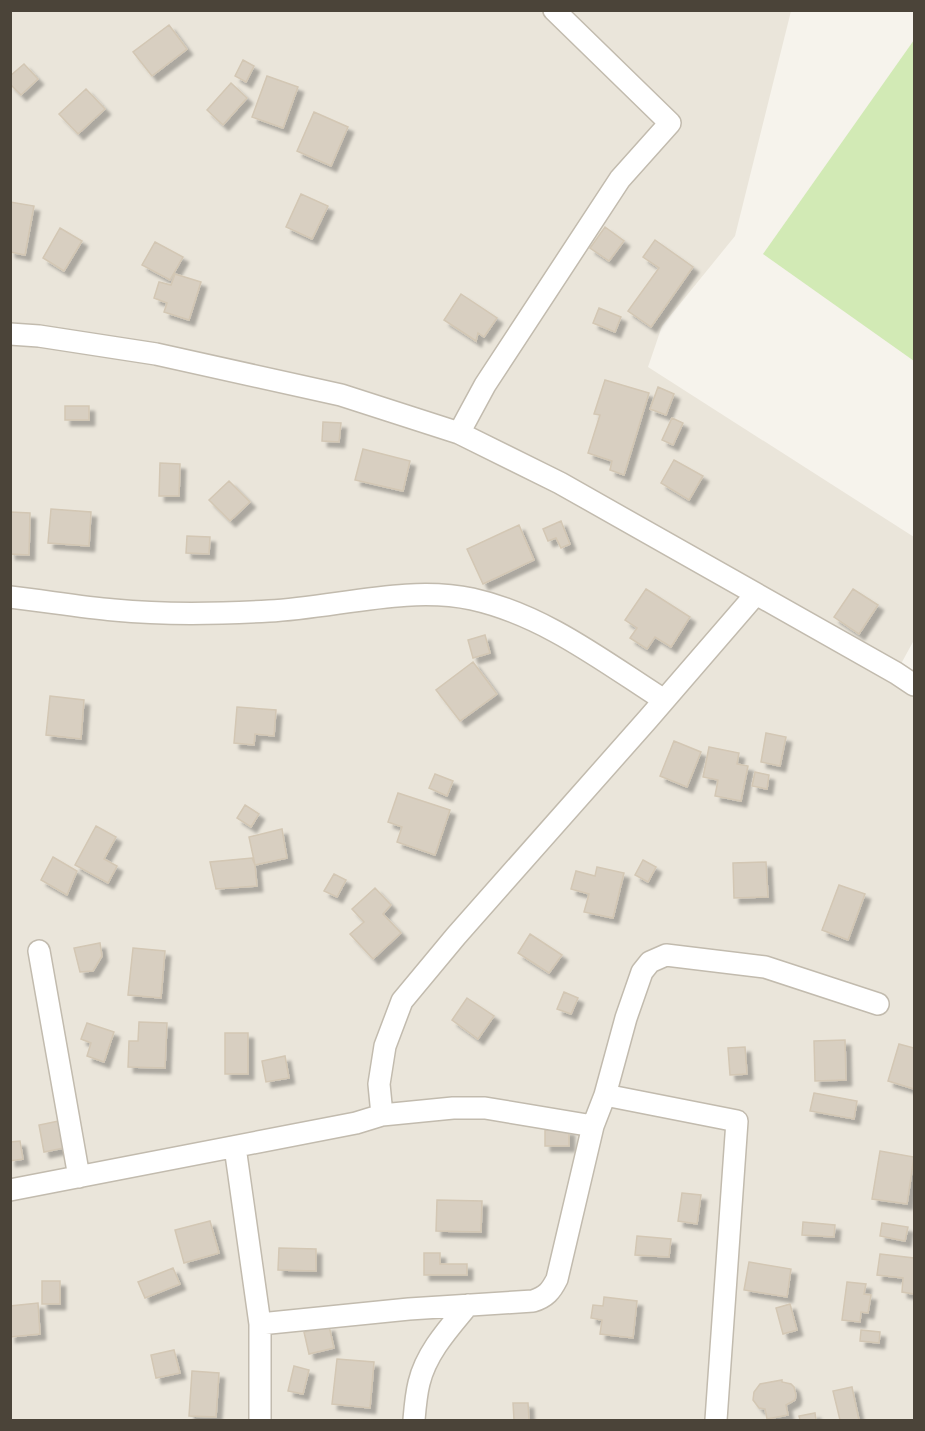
<svg xmlns="http://www.w3.org/2000/svg" width="925" height="1431" viewBox="0 0 925 1431" font-family="'Open Sans',sans-serif">
<defs>
<filter id="shadow"><feDropShadow dx="5.5" dy="5.5" stdDeviation="1.5" flood-color="#0004"/></filter>
</defs>
<rect width="100%" height="100%" fill="#f6f3ec"/>
<path fill="#eae5da" d="M10,11h781l-56,225 -73,90 -14,41 266,170v103l-18,33 18,13v734h-903z"/>
<path fill="#d2eab5" d="M914,40v321l-151,-107z"/>
<path fill="#d8cfc1" stroke="#d3c7b4" stroke-width="1.5" filter="url(#shadow)" d="M169,25l18,24 -35,27 -19,-24z
M243,60l11,6 -8,16 -11,-6z
M24,64l14,15 -17,16 -11,-11v-8z
M267,76l31,11 -15,41 -31,-11z
M231,83l16,15 -24,27 -16,-15z
M86,89l19,20 -27,25 -19,-20z
M314,112l34,15 -17,39 -34,-15z
M301,194l27,12 -16,33 -26,-12z
M10,202l24,4 -9,49 -15,-3z
M605,227l19,14 -15,20 -19,-13z
M60,228l22,13 -18,30 -21,-13z
M655,240l38,27 -42,60 -23,-16 31,-43 -16,-11z
M155,242l28,15 -13,23 -28,-15z
M175,274l26,8 -12,38 -25,-8 3,-9 -13,-5 5,-16 12,3z
M461,294l36,24 -13,19 -6,-4 -2,8 -32,-21z
M599,308l22,9 -6,15 -22,-9z
M605,380l44,13 -25,82 -14,-5 2,-9 -24,-8 12,-38 -6,-1z
M658,387l16,7 -8,21 -16,-6z
M65,406h24v14h-24z
M672,418l11,5 -10,22 -11,-5z
M323,422l18,1 -2,19 -17,-1z
M363,449l47,12 -7,30 -48,-11z
M674,460l29,16 -14,24 -28,-17z
M160,463l20,1 -1,32h-20z
M229,481l21,21 -20,19 -21,-21z
M51,509l40,3 -2,34 -41,-3z
M10,512l20,1 -1,42 -19,-1z
M561,521l9,23 -9,4 -5,-10 -8,3 -5,-12z
M519,525l15,35 -51,24 -16,-35z
M187,536l23,1 -1,17 -23,-1z
M646,589l44,28 -19,30 -16,-10 -8,12 -17,-11 7,-10 -12,-8z
M853,589l25,16 -19,29 -25,-17z
M485,635l5,18 -17,5 -5,-18z
M473,662l24,32 -37,27 -24,-31z
M50,696l34,4 -3,39 -35,-4z
M237,707l39,3 -2,26 -19,-2 -1,11 -20,-2z
M766,733l20,4 -6,29 -19,-4z
M674,741l27,11 -14,35 -27,-11z
M709,747l30,6 -2,11 11,2 -7,35 -26,-5 3,-16 -15,-3z
M755,772l14,3 -2,14 -15,-3z
M435,774l18,7 -6,15 -18,-8z
M398,793l52,17 -15,45 -38,-13 5,-15 -14,-5z
M245,805l14,9 -8,13 -14,-9z
M96,826l20,11 -12,22 13,7 -9,17 -33,-18z
M282,829l5,29 -32,7 -6,-28z
M53,857l24,14 -10,24 -26,-15z
M252,858l3,7 2,21 -41,3 -6,-27z
M643,860l13,7 -8,15 -13,-7z
M766,862l2,35 -34,1 -1,-35z
M597,867l27,6 -11,45 -29,-6 5,-18 -18,-5 5,-18 19,5z
M334,874l12,6 -9,17 -13,-6z
M839,885l26,9 -17,46 -26,-10z
M375,888l16,17 -8,9 18,19 -28,26 -23,-25 14,-12 -12,-13z
M530,934l32,21 -13,18 -31,-20z
M100,943l2,13 -9,15 -13,1 -6,-24z
M133,948l32,3 -4,47 -33,-3z
M564,992l14,6 -7,16 -14,-5z
M467,998l27,18 -16,23 -26,-19z
M139,1022l28,1 -2,45 -37,-1 1,-26h9z
M87,1023l27,9 -10,30 -17,-6 4,-13 -10,-4z
M225,1033h23v41h-23z
M845,1040l1,40 -31,1 -1,-40z
M899,1044l15,4v41l-26,-8z
M745,1047l2,27 -17,1 -2,-27z
M285,1056l4,22 -23,4 -4,-21z
M814,1093l43,8 -3,18 -44,-8z
M59,1121l5,27 -20,4 -5,-27z
M545,1130h24v16h-24z
M20,1141l3,18 -13,2v-19z
M880,1151l34,6 -7,47 -35,-5z
M682,1193l19,2 -4,29 -19,-3z
M437,1200l45,1 -1,31 -45,-1z
M210,1221l9,32 -35,10 -9,-33z
M803,1222l32,3 -1,12 -32,-2z
M882,1223l26,4 -3,14 -25,-5z
M637,1236l34,3 -2,18 -34,-2z
M279,1248l37,1v22l-38,-1z
M424,1253h16v11h27v11h-43z
M880,1254l34,4v36l-12,-2 1,-14 -26,-3z
M749,1262l42,7 -4,28 -43,-7z
M173,1268l7,16 -35,14 -7,-16z
M42,1281h18v23h-18z
M847,1282l19,2 -2,10 7,1 -3,18 -7,-1 -1,10 -18,-2z
M604,1297l33,4 -4,37 -33,-4 2,-14 -11,-2 2,-13 10,1z
M38,1303l2,31 -30,3v-31z
M790,1304l7,26 -14,4 -7,-26z
M329,1326l5,22 -25,6 -5,-22z
M861,1330l19,2 -1,11 -19,-2z
M174,1350l6,23 -24,5 -5,-23z
M337,1359l37,3 -4,46 -38,-4z
M294,1366l15,4 -6,24 -15,-3z
M192,1371l27,2 -3,44 -27,-1z
M782,1380v2l9,2 3,3 2,8 -1,5 -9,5 2,10 -21,4 -2,-10 -6,-1 -6,-8 1,-8 6,-8z
M852,1387l7,33h-19l-7,-29z
M513,1403h15l1,17h-15z
M815,1413l1,7h-16l-1,-4z"/>
<g fill="none" stroke-linecap="round" stroke-linejoin="round">
<g stroke="#c2bbae" stroke-width="24">
<path id="minor" d="M10,334l29,2 117,18 185,41 118,38 101,50 336,190 18,12
M459,433l26,-48 135,-206 50,-56 -116,-113
M10,597c35,4 70,10 104,13 51,5 103,4 155,1 65,-3 138,-26 203,-12 72,16 131,62 192,101
M39,951l40,226
M605,1095l132,26 -21,299
M382,1115l71,-7h32l108,18
M235,1147l25,177v96
M10,1190l346,-67 26,-8 -3,-31 6,-38 17,-45 54,-65 192,-217 108,-125
M260,1324l149,-15 124,-8c13,-4 18,-10 24,-22l36,-153 12,-31 21,-77 16,-46 8,-10 16,-7 99,12 113,37
M414,1420c1,-12 2,-25 5,-37 7,-30 30,-55 49,-78"/>
</g>
<use href="#minor" stroke="#fff" stroke-width="21"/>
</g>
<rect width="925" height="1431" fill="none" stroke="#4b4439" stroke-width="24"/>
</svg>
